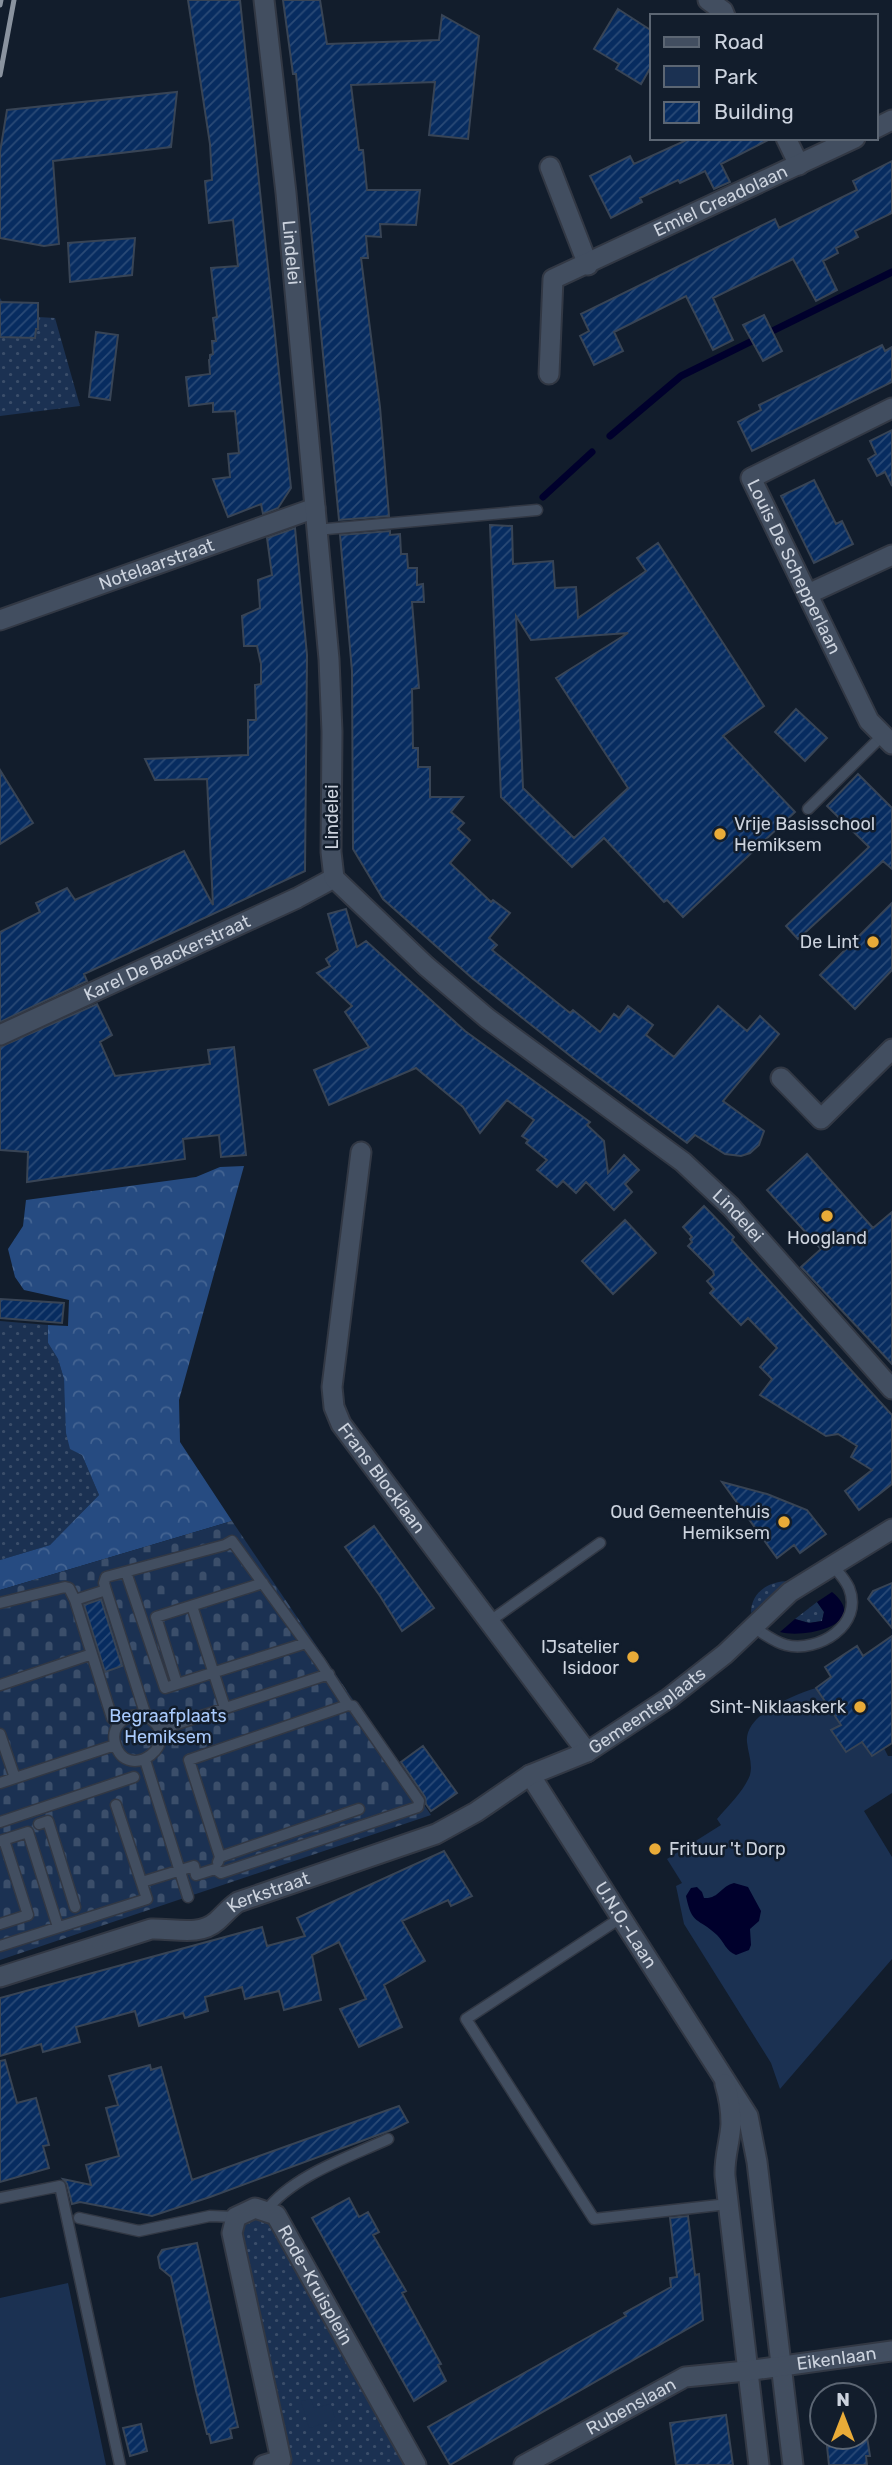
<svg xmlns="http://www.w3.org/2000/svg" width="892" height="2465" viewBox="0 0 892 2465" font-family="Rubik,sans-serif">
<defs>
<pattern id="grass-dots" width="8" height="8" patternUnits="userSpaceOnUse" patternTransform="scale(1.75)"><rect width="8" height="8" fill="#1b3152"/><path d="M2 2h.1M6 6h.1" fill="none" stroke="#3b4e6a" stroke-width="1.8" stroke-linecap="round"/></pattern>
<pattern id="forest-crowns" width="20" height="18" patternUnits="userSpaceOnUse" patternTransform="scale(1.75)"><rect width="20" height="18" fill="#264b81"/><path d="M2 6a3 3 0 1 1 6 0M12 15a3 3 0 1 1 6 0" fill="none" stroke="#446492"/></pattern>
<pattern id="cemetery-stones" width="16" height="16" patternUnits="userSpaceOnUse" patternTransform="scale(1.75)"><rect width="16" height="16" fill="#1b3152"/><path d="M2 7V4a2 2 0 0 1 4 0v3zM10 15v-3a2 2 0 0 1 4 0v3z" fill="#3b4e6a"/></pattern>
<pattern id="building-hatch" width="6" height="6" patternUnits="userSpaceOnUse" patternTransform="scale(1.75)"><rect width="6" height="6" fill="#072c60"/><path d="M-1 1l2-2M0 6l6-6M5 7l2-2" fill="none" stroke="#2a4a76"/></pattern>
</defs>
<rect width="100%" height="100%" fill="#121d2c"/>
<path fill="url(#grass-dots)" d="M0,298l3,5 2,34h30l3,-20 17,1 25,88 -80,10z
M0,1321l48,4v18l10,16 6,20 3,27 15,49 17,40 -49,50 -50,15z
M789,1581l-38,32c0,-21 18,-32 38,-32z
M817,1602l7,10 -2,9 -13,2 -14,-4z
M266,2211l150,254h-152l16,-4 -44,-244z"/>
<path fill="url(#forest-crowns)" d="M244,1166l-65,234 1,42 52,79 -232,69v-30l50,-15 49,-50 -17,-40 -12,-6 -4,-16 -2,-54 -6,-20 -10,-16v-18l20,1 1,-26 -45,-10 -9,-13 -7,-28 15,-23 3,-26 170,-23 24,-10z"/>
<path fill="url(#cemetery-stones)" d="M232,1521l199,294 -431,145v-370z"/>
<path fill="#1b3152" d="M816,1688l25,38 2,22 3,4 15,-12 10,16 13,-8 4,8h4v37l-28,18 28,46v102l-112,130 -9,-26 -87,-139 -8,-38 6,-3 -15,-24 54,-34 -4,-6c11,-13 27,-28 33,-44 3,-11 -2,-22 -3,-33 -3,-28 47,-47 69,-54z
M68,2283l38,182h-106v-167z
M311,2399l3,9 17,-4 4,16 -26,8 -8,-27z"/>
<path fill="#00002c" d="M832,1592c39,32 -27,47 -52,40l15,-13 14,4 13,-2 2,-9 -7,-10z
M734,1883l14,4 13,24 -2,10 -9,8 1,16 -2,5 -13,5c-10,-4 -12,-13 -19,-20 -19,-18 -25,-9 -31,-39l5,-8 6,-1 5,5 2,6c15,1 17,-12 30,-15z"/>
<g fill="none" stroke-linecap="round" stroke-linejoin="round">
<path stroke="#00002c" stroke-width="7" d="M610,436l71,-60 211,-104
M543,497l49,-45"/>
</g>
<path fill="url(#building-hatch)" stroke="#384455" stroke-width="2" fill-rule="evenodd" d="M188,0h52l51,488 -13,20 -15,6 -2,-10 -33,13 -15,-38 17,-2 -2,-23 11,-1 -4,-42 -22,1v-9l-24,3 -3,-29 24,-3 -1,-14 1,-1v-4l3,-1 -1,-13h4l-3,-23 4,-1 -6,-49 27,-2 -5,-46 -24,3 -4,-42 7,-1 -2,-36z
M283,0h37l7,44 112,-4 3,-25 37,21 -11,103 -39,-4 6,-53 -84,3 8,65h4l4,40h53l-4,35 -36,-1 1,13 -15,-1 2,22h-7l19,149 9,109 -50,4 -43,-446h-3z
M618,9l34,22v34l-11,19 -25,-15 3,-5 -25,-15z
M177,92l-6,55 -118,14 6,83 -15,2 -44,-8v-86l7,-42z
M691,138h81l-51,26 9,18 -16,7 -9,-18 -25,12 -2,-3 -38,18 2,4 -31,16 -21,-42 40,-20 4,8z
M892,161v52l-37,18 3,6 -22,11 2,5 -15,8 14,29 -21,11 -23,-42 -80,39 20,42 -20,10 -27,-54 -72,36 9,19 -29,14 -14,-29 9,-5 -8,-17 194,-95 4,9 78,-38 -4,-9z
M135,238l-3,37 -62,7 -2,-39z
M0,302l38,1v26h-2l-1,9 -35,-1z
M764,315l18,36 -19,10 -20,-36z
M96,332l22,3 -8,65 -21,-3z
M882,345l3,6 7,-4v35l-140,69 -14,-29 23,-12 -2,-5z
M892,430v56l-7,-14 -8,4 -9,-17 8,-5 -6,-13z
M814,480l22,44 6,-3 11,23 -39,19 -33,-67z
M490,525l22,1 1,38 40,-3 2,27 21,-1 2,31 68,-47 -9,-13 21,-15 106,163 -41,30 72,76 -112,105 -16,-17 -3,2 -60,-64 -32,29 -71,-70zM516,616l15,24 97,-7 -72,45 72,110 -54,50 -51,-50z
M295,528l12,127 -2,216 -221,103 3,7 -87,41v-90l40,-20 -4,-9 31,-15 8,12 109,-49 29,54 -6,-126 -52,1 -10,-21 103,-4v-35h8l-1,-35 6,-1v-20l-4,-18h-13l-2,-30 18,-8 -2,-28 14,-5 -5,-37z
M390,531v4l10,-1 1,20h6l1,14h9v17l6,-1 1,18h-12l7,86 -7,1 1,59h5v19h12v30h33l-12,15 13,11 -6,6 12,11 -20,23 41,39 2,-2 17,13 -21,25 8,7 -5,5 78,63 3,-3 27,22 14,-18 5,4 9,-12 25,19 -7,10 28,22 44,-51 29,25 13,-15 19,18 -56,67 41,30 -5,14 -9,8 -9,3 -16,-2 -30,-19 -8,8 -109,-81 -106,-84 -89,-79 -30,-50 -1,-178 -12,-136z
M796,709l31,29 -22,23 -30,-29z
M0,770l33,53 -33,21z
M858,774l34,34v61l-9,-8 -85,78 -12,-13 83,-79 -42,-41z
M892,903v67l-37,39 -35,-34z
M346,909l11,38 9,-6 99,90 125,91 -3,3 17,16 4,32 16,-18 15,15 -14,14 7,8 -18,18 -28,-28 -10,11 -13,-12 -6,6 -20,-17 10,-10 -21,-17 2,-3 -6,-4 12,-16 -27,-20 -27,33 -17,-26 -47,-39 -87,37 -15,-35 55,-23 -24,-35 7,-6 -35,-33 13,-7 -4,-7 12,-9 -10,-36z
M97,1004l15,31 -12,7 15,34 95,-12 -2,-14 26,-3 12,108 -25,2 -2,-22 -36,4 2,20 -158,23 1,-30 -28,-2v-103z
M807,1154l66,74 19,-16v152l-91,-97 20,-18 -54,-59z
M704,1206l30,31 -2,3 160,175v69l-33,26 -14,-19 27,-21 -21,-13 6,-11 -19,-12 -12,2 -66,-41 12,-16 -12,-12 17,-19 -29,-30 -7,7 -31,-32 4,-4 -7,-8 7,-6 -1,-4 -25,-25 4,-4 -2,-3 2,-2 -9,-10z
M625,1220l31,33 -43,41 -31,-33z
M0,1299l64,4 -2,20 -62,-5z
M722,1482l45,12 40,16 19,24 -26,19 -6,-8 -17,13z
M374,1526l60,82 -32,23 -22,-35 -35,-49z
M892,1583v45l-24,-29 5,-8z
M101,1599l21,67 -17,6 -21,-67z
M892,1636v107l-20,13 -10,-14 -16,10 -15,-22 10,-5 -25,-37 15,-11 -6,-10 32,-21 6,10z
M423,1746l34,47 -26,18 -5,-7 -1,-7 -24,-35z
M444,1851l28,45 -21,10 -3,-6 -46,21 23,40 -41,24 18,42 -43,20 -19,-38 26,-10 -27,-57 -27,13 9,45 -37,10 -5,-19 -34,8 -3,-12 -37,10 3,14 -23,7 -2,-5 -44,13 -4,-15 -59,16 4,15 -37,10 -2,-8 -41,12v-58l262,-71 5,19 38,-10 -8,-18z
M5,2060l12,43 19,-5 13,47 -6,1 6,22 -49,14v-121z
M150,2065l1,5 10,-3 31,113 207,-74 9,16 -14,7 -184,68 -58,19 -72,-14 -8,2 -5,-20 -4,-5 28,6 -5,-20 33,-9 -13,-48 12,-3 -9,-29z
M349,2198l10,19 9,-5 11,20 -6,3 33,56 -4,2 39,71 -3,1 8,16 -32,20 -102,-183z
M688,2216l7,59 4,-1 4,46 -253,145 -22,-38 146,-82 52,-29 -2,-3 47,-26 -1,-9 7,-1 -7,-59z
M197,2243l41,184 -8,2 2,9 -21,5 -2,-9h-2l-11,-43 -25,-114 -11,-9 -2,-11 4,-7z
M726,2415l7,50h-57l-6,-42z
M141,2424l6,27 -17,5 -7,-28z
M826,2437h41l3,19h-4l1,9h-38z"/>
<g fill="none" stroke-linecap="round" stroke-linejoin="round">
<g stroke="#323844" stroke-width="13">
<path id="service" d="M316,530l221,-20
M808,809l75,-74
M126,1572l39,116 141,-45
M106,1590l-2,-7 2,-6 119,-32 7,-4 88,121 28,43 5,1 66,95 -1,6 -197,66 -6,-4 -19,6 -2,-9 -52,16
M0,1603l65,-16 4,1 6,12
M192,1606l33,102
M490,1621l110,-78
M753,1627c10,6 21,15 33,18 32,8 78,-20 63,-57 -4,-9 -10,-15 -16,-22
M177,1684l-21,-67 107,-34
M0,1685l92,-31
M118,1724l-6,-6 -37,-118 31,-10 40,126c43,25 -20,70 -31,27 -5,-19 14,-31 31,-27
M159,1730l170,-56
M0,1734l15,44
M145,1760l43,137
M0,1783l115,-38
M0,1822l134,-45
M39,1824l9,-3 27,86
M0,1841l28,-9 30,95
M220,1857l-31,-97 159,-55
M218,1862l2,-5 139,-48
M622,1917l-156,102 128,200 134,-15
M0,1924l28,-9 -24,-75
M0,1946l147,-47 -31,-94
M0,2198l60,-12 60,279
M266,2211c26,-35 83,-54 122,-72
M79,2218l60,13 71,-15 26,1"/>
</g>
<g stroke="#323844" stroke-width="23">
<g id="minor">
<path d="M708,0l15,11 2,5"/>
<path d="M876,128l16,-8"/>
<path d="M786,138l13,27"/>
<path d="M550,167l38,98"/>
<path id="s1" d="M549,374l4,-95 302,-141"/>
<path id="s2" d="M892,408l-141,70 118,243 23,23"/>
<path d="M808,594l84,-39"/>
<path id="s3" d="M0,620l315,-112"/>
<path id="s4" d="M0,1035l297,-137 37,-20"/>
<path d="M781,1078l40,41 71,-70"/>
<path id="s5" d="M361,1152l-29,235 2,20 7,17 246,328"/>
<path id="s6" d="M530,1775l218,341 9,46 36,303"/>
<path id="s7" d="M0,1977l151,-48c22,-1 48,8 66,-8 8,-7 12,-13 21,-19l198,-68 40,-22 54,-37 57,-23 82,-54 56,-44 65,-62 102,-63"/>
<path d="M725,2084c4,13 6,27 6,40 -1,18 -7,33 -6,52l34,289"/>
<path id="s8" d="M264,2465l17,-5 -49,-227 4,-16 19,-9 21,7 140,250"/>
<path id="s9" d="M524,2465l161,-88 61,-6 146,-20"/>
</g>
</g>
<g stroke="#323844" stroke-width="23">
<g id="tertiary">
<path id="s10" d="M264,0l22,193 43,466 3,73 -1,120 3,26 92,88 61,52 196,144 48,45 161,182"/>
</g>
</g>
<use href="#service" stroke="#424e60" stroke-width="10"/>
<use href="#minor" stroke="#424e60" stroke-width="19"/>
<use href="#tertiary" stroke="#424e60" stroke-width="19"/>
<path stroke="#8a939f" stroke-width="5" d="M0,5l1,-5
M0,75l14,-75"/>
</g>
<g fill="#e9ab38" stroke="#121d2c" stroke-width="2.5">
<circle cx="720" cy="834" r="7"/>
<circle cx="873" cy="942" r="7"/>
<circle cx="827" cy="1216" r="7"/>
<circle cx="784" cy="1522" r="7"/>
<circle cx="633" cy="1657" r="7"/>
<circle cx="860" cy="1707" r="7"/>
<circle cx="655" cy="1849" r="7"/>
</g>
<g text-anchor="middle" stroke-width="5" stroke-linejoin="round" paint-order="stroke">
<g font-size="18" fill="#ccd3de" stroke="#121d2c">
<text dy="6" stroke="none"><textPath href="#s1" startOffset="280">Emiel Creadolaan</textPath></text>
<text dy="6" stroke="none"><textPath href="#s10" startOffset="254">Lindelei</textPath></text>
<text dy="6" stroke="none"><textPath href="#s3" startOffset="166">Notelaarstraat</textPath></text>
<text dy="6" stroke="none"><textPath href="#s2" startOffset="256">Louis De Schepperlaan</textPath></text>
<text transform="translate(332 817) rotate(-90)" y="6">Lindelei</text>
<text dy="6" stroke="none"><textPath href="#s4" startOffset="184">Karel De Backerstraat</textPath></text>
<text dy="6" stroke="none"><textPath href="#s10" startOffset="1409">Lindelei</textPath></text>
<text dy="6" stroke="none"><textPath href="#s5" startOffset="343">Frans Blocklaan</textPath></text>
<text dy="6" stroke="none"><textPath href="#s7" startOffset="710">Gemeenteplaats</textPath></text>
<text dy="6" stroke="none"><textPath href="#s7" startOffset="287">Kerkstraat</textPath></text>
<text dy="6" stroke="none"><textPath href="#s6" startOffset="178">U.N.O.-Laan</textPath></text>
<text dy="6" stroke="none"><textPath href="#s8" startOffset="390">Rode-Kruisplein</textPath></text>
<text dy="6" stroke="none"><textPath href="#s9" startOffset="336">Eikenlaan</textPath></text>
<text dy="6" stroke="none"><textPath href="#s9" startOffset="122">Rubenslaan</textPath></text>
</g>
<g font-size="18" fill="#ccd3de" stroke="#121d2c" text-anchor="end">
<text x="734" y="830" text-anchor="start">Vrije Basisschool<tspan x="734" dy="21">Hemiksem</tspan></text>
<text x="859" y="948">De Lint</text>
<text x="827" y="1244" text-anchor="middle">Hoogland</text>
<text x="770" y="1518">Oud Gemeentehuis<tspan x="770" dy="21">Hemiksem</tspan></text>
<text x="619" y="1653">IJsatelier<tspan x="619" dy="21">Isidoor</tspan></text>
<text x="846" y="1713">Sint-Niklaaskerk</text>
<text x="669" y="1855" text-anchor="start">Frituur 't Dorp</text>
</g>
<g font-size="18" fill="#aacbfd" stroke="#121d2c">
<text x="168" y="1722">Begraafplaats<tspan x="168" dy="21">Hemiksem</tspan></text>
</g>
</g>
<rect x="650" y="14" width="228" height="126" fill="#121d2c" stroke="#5c6673" stroke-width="2"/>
<rect x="664" y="37" width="35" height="10" fill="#424e60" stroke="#5c6673" stroke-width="2"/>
<text x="714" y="49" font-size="21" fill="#ccd3de">Road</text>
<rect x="664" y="66" width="35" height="21" fill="#1b3152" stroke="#5c6673" stroke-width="2"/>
<text x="714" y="84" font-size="21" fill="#ccd3de">Park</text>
<rect x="664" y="102" width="35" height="21" fill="url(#building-hatch)" stroke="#5c6673" stroke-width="2"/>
<text x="714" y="119" font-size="21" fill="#ccd3de">Building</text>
<g transform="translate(843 2416)"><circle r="33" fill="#121d2c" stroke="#5c6673" stroke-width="2"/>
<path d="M0-5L12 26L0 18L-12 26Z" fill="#e9ab38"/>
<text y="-10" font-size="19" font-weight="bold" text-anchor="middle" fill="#ccd3de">N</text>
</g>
</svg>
